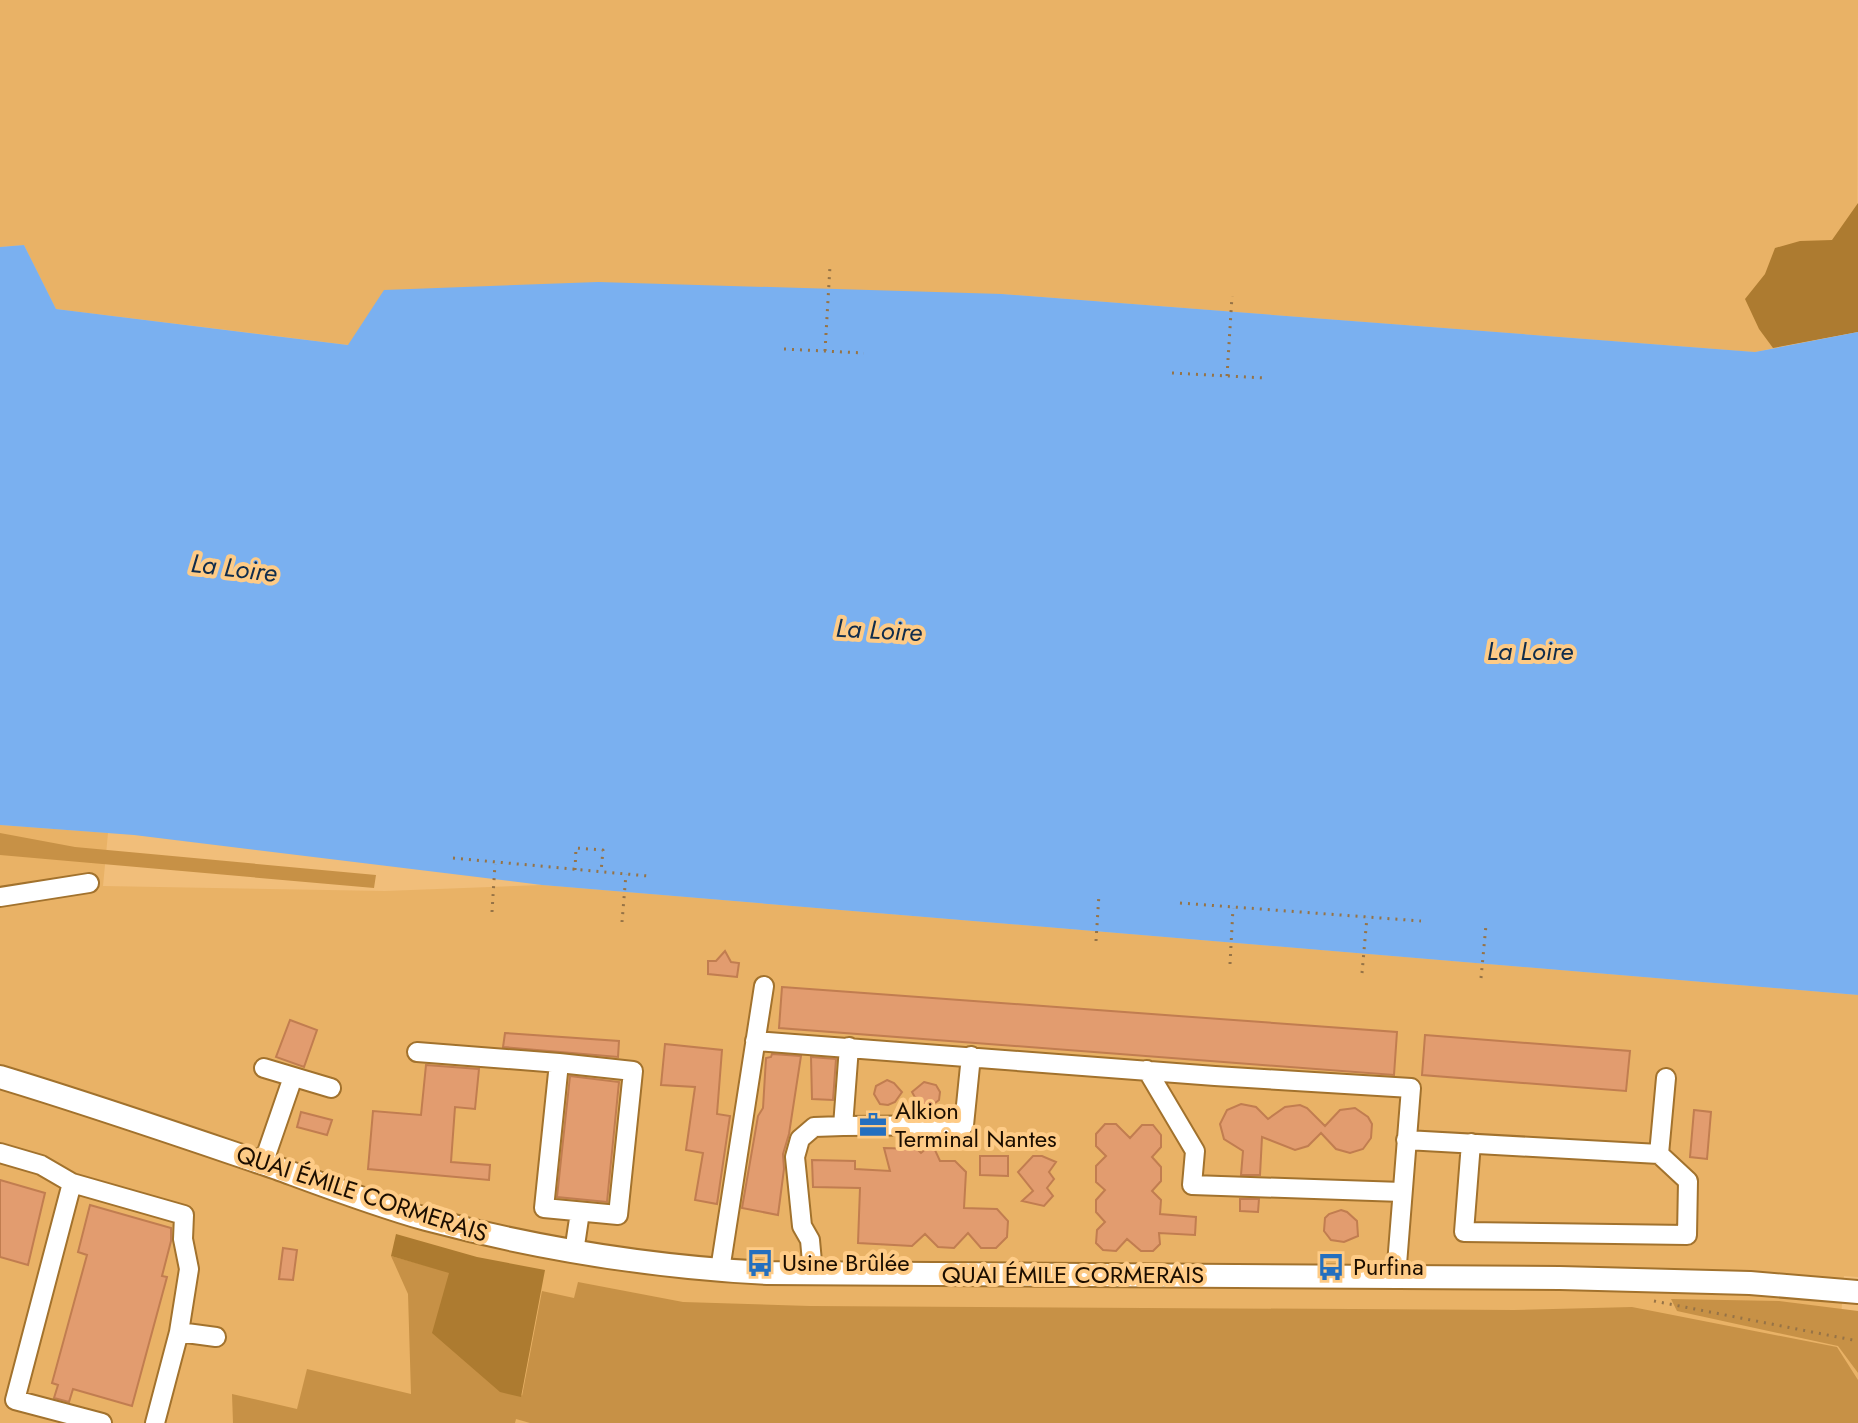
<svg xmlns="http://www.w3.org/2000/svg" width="1858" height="1423" viewBox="0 0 1858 1423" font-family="Jost,sans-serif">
<rect width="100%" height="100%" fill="#f1be7a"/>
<path fill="#e9b266" d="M0,0h1858l-1,331 -102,21 -753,-58 -653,51 -293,-36 -32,-64 -24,2z
M0,825l108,8 -5,53 282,5 157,-6 1316,110v282l-14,-1 -5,70 19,27v50h-1858z"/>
<path fill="#c79146" d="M0,833l75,14 301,28 -2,13 -374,-33z
M391,1256l58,16 73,124 20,-105 32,7 4,-16 105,20 127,4 704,4 118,-3 205,40 21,33v43h-1328l-14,-4 -1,4h-282l-1,-29 65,15 10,-40 104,25 -3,-100z
M1671,1299l108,2 79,10v62l-20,-27 -161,-35z"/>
<path fill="#ad7b30" d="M1858,203v129l-85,16 -14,-19 -14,-30 20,-25 10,-26 25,-7 32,-1z
M396,1234l81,23 68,13 -24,127 -21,-5 -68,-59 17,-60 -58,-17z"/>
<path fill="#7ab0f0" d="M24,245l32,64 292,36 36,-55 214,-8 404,12 753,58 103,-20v663l-1316,-110 -408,-50 -134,-10v-578z"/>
<path fill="#e29c6f" stroke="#c17d50" stroke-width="2" d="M725,951l6,11 8,1 -2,14 -29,-3v-13h8z
M782,987l615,45 -3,43 -615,-47z
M290,1020l27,10 -13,37 -28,-10z
M505,1033l114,8 -1,16 -115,-10z
M1425,1035l205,16 -4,40 -204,-16z
M665,1044l57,6 -5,64 13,2 -13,88 -22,-4 8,-47 -17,-3 9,-63 -34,-2z
M772,1054l29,2 -12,78 -6,20 1,15 -6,46 -36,-7 16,-92 5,-8 3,-50 5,-1z
M811,1057l25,2 -3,41 -21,-1z
M426,1065l53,4 -4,40 -20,-2 -4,55 39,3 -1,15 -121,-11 5,-58 48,4z
M570,1076l49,6 -12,120 -50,-5z
M887,1080l7,3 8,9 -7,10 -7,3 -8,-1 -6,-10 2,-8z
M924,1082l12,3 4,7 -1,8 -9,7 -12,-4 -6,-11z
M1241,1104l15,3 12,12 17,-12 15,-2 7,3 18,18 15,-16 15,-2 13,9 4,7 -1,14 -8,11 -13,4 -14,-4 -15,-16 -13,13 -13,4 -33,-13 -2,38h-19l2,-24 -19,-12 -4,-15 7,-14z
M1694,1110l17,2 -4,47 -17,-2z
M301,1112l31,8 -5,15 -30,-8z
M1105,1124h11l14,14 12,-13h11l8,10v12l-9,10 9,10v14l-9,10 9,9 -1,14 36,3 -1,18 -36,-2 1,11 -7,7h-12l-14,-12 -11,12 -13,-1 -7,-7 1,-13 8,-8 -9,-10v-12l9,-10 -9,-8v-16l10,-10 -10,-10v-12z
M884,1148l33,1 4,4 6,-5 8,2 5,11h15l11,11 -2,36 33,1 11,12 -1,16 -11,11h-15l-13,-15 -14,15 -16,-1 -13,-13 -13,12 -54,-3 2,-55 -47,-1 -1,-27 43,1v8l35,2z
M980,1156h28v20l-28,-1z
M1033,1156h9l14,6 -7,10 5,7 -7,9 6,8 -9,10 -22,-5 11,-10 -15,-19z
M0,1180l45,13 -17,72 -28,-8z
M1240,1199h19l-1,13 -18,-1z
M90,1205l81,23v13l-9,35 5,1 -35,129 -59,-17 -4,13 -15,-4 4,-13 -6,-2 35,-128 -9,-3z
M1341,1210l6,2 10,9 1,15 -14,6 -13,-2 -7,-9 1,-13 4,-4z
M283,1248l14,2 -4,30 -14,-1z"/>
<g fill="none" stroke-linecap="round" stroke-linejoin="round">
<g stroke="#a2722d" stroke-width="22">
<path id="minor" d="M0,897l89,-14
M755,1041l460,35 196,12 -15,189
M417,1052l142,11
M559,1063l74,8 -15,144 -74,-7z
M264,1068l67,20
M1147,1070l48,81 -3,34 210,7
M843,1126l121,-1 7,-69
M1406,1140l253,14 29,27 -1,54 -223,-3 7,-89
M0,1153l41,12 31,18 112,32 -1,24 6,30 -10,63
M1659,1154l7,-76
M263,1164l30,-87
M72,1183l-57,217 87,23
M574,1252l6,-40
M720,1270l44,-284
M813,1273l-3,-33 -8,-14 -7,-69 5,-18 14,-12 29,-1 6,-79
M155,1423l24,-91 37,5"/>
</g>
<g stroke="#a2722d" stroke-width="26">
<path id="major" d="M0,1077c93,28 185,60 277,91 49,18 99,37 149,51 113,30 225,48 341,54l793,5 190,5 108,9"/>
</g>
<path stroke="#967346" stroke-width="3" stroke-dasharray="2 6" stroke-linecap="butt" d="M784,349l80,4
M825,351l5,-85
M1172,373l93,5
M1227,376l5,-80
M453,858l195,18
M575,870l1,-22 27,2 -2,22
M1180,903l241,18
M492,912l3,-48
M622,922l4,-48
M1096,941l3,-47
M1230,964l3,-56
M1362,973l5,-56
M1481,978l5,-53
M1654,1301l204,40"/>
<use href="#minor" stroke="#fff" stroke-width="18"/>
<use href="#major" stroke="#fff" stroke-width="22"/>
</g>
<defs>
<g id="office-bare" transform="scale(2.16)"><path d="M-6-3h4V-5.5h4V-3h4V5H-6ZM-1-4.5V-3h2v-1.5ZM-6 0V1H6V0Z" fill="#246fbf" stroke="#fecb86" stroke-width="2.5" paint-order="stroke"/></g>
<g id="bus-bare" transform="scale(2.16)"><path d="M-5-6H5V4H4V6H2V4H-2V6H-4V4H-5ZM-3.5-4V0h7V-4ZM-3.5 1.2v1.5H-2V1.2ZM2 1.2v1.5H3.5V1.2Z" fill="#246fbf" stroke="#fecb86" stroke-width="2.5" paint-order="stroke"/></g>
</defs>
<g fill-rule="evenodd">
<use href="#office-bare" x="873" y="1125"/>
<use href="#bus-bare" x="760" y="1263"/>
<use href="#bus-bare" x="1331" y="1267"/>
</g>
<g text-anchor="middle" stroke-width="8" stroke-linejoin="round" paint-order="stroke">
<g font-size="24" fill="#1c0e00" stroke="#fecb86" text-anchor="start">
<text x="895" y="1119">Alkion<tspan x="895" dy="28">Terminal Nantes</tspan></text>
<text x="782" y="1271">Usine Brûlée</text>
<text x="1353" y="1275">Purfina</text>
</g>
<g font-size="24" fill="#1c0e00" stroke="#fecb86">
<text transform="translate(362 1194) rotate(18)" y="8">QUAI ÉMILE CORMERAIS</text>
<text x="1073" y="1283">QUAI ÉMILE CORMERAIS</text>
</g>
<g font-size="26" font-style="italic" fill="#112d4c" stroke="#fecb86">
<text transform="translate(234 568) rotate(7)" y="9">La Loire</text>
<text transform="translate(879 630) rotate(3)" y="9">La Loire</text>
<text x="1530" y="660">La Loire</text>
</g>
</g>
</svg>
